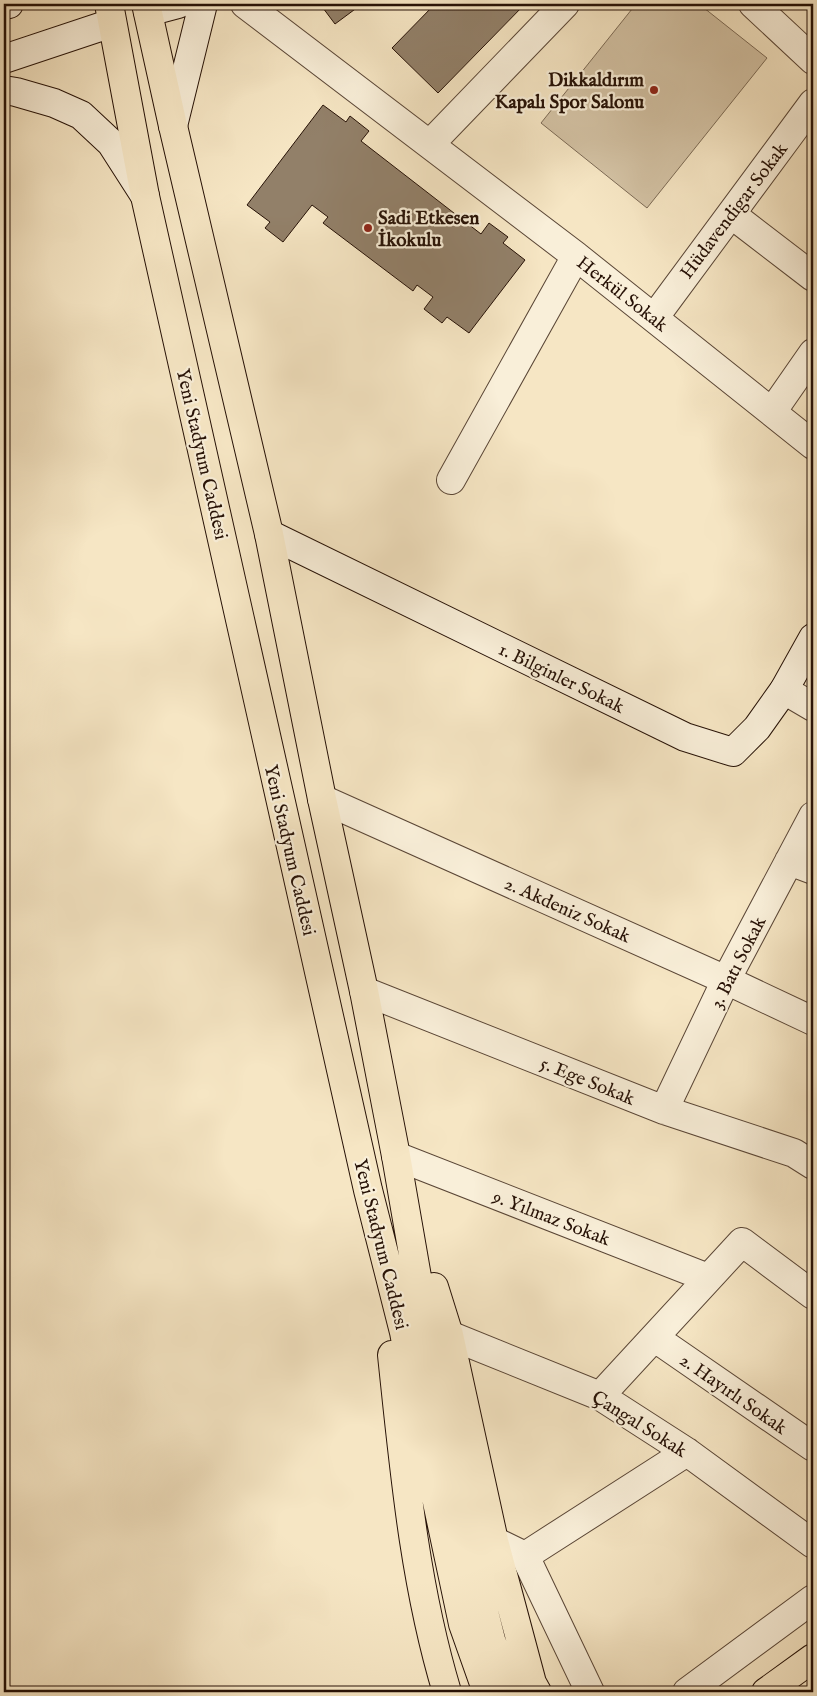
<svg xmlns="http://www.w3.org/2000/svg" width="817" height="1696" viewBox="0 0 817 1696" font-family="'IM FELL English',serif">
<rect width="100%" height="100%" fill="#f6e6c4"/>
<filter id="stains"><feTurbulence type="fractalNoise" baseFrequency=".004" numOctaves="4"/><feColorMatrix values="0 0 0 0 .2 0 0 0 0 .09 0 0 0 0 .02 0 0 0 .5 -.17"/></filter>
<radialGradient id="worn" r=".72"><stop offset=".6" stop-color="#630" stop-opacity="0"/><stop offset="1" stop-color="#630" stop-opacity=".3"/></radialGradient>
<path fill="#d3c2a4" stroke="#7c6a55" d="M636,4h63l68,54 -120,150 -106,-85z"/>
<path fill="#928069" stroke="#261106" d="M320,4h42l-27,20z
M435,4h90l-87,89 -46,-45z
M323,105l23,17 4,-6 19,15 -8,10 120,93 8,-11 19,14 -5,6 22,17 -56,73 -22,-16 -5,6 -18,-14 9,-12 -16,-12 -4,6 -90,-68 5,-6 -16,-12 -29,37 -18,-14 5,-6 -23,-17z"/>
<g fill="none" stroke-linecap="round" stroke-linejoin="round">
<g stroke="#5a4636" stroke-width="30">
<path id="street" d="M245,4l331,252 237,189
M753,4l60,56
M430,144l135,-140
M731,214l82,63
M654,318l159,-215
M772,412l41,-59
M451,480l125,-224
M784,690l29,17
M322,799l404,181 87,41
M789,861l24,9
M364,991l300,119 130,43 19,12
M664,1110l62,-130 87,-164
M396,1156l312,122
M449,1335l151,61 87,56 126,92
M655,1338l158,109
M600,1396l142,-154 71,53
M494,1541l31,15 162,-104
M525,1556l65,136
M687,1692l126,-93"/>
</g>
<g stroke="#261106" stroke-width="30">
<path id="secondary" d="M4,5l5,-1
M148,12l30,-8
M4,59l108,-36
M4,90l12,2 38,11 27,12 30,28 34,53
M173,126l30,-122
M269,534l416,203 48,15 24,-24 27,-38 29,-52"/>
</g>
<g stroke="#261106" stroke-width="30">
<path id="primary" d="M109,4l36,192 223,994 36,142 19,104 40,188 24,68
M146,4l27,122 96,408 53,265 42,192 32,165 29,167 54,269 12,48 19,52
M434,1287l15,48 45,206 38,142 5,9
M392,1355c12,113 22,228 55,337
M766,1692l47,-34"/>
</g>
<use href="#street" stroke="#f9efd9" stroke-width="28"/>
<use href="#secondary" stroke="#f9efd9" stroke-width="28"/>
<use href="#primary" stroke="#f6e6c4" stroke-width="28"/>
</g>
<g fill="#8f2418" stroke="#f9efd9" stroke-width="2">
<circle cx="654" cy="90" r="5"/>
<circle cx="368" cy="228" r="5"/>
</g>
<g text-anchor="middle" stroke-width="4.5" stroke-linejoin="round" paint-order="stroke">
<g font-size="19" font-weight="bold" fill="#261106" stroke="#f9efd9" text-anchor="end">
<text x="644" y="86">Dikkaldırım<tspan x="644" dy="22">Kapalı Spor Salonu</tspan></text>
<text x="378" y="224" text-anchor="start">Sadi Etkesen<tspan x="378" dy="22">İkokulu</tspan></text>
</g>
<g font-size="19" fill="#261106" stroke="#f9efd9">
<text transform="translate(733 210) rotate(-53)" y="7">Hüdavendigar Sokak</text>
<text transform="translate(623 293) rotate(38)" y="7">Herkül Sokak</text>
<text transform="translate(203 454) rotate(77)" y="7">Yeni Stadyum Caddesi</text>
<text transform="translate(562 677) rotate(26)" y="7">1. Bilginler Sokak</text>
<text transform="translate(291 850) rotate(77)" y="7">Yeni Stadyum Caddesi</text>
<text transform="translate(568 909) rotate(24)" y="7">2. Akdeniz Sokak</text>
<text transform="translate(737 962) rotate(-63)" y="7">3. Batı Sokak</text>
<text transform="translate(588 1080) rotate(22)" y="7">5. Ege Sokak</text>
<text transform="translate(552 1217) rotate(21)" y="7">9. Yılmaz Sokak</text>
<text transform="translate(382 1244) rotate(76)" y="7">Yeni Stadyum Caddesi</text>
<text transform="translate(734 1393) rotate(35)" y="7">2. Hayırlı Sokak</text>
<text transform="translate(640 1423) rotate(32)" y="7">Çangal Sokak</text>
</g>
</g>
<rect width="817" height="1696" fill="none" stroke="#f6e6c4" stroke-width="20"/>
<rect x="5" y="5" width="807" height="1686" fill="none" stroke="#261106" stroke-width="2.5"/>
<rect x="10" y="10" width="797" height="1676" fill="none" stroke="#261106"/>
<rect width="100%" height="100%" filter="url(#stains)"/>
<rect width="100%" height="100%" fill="url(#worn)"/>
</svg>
